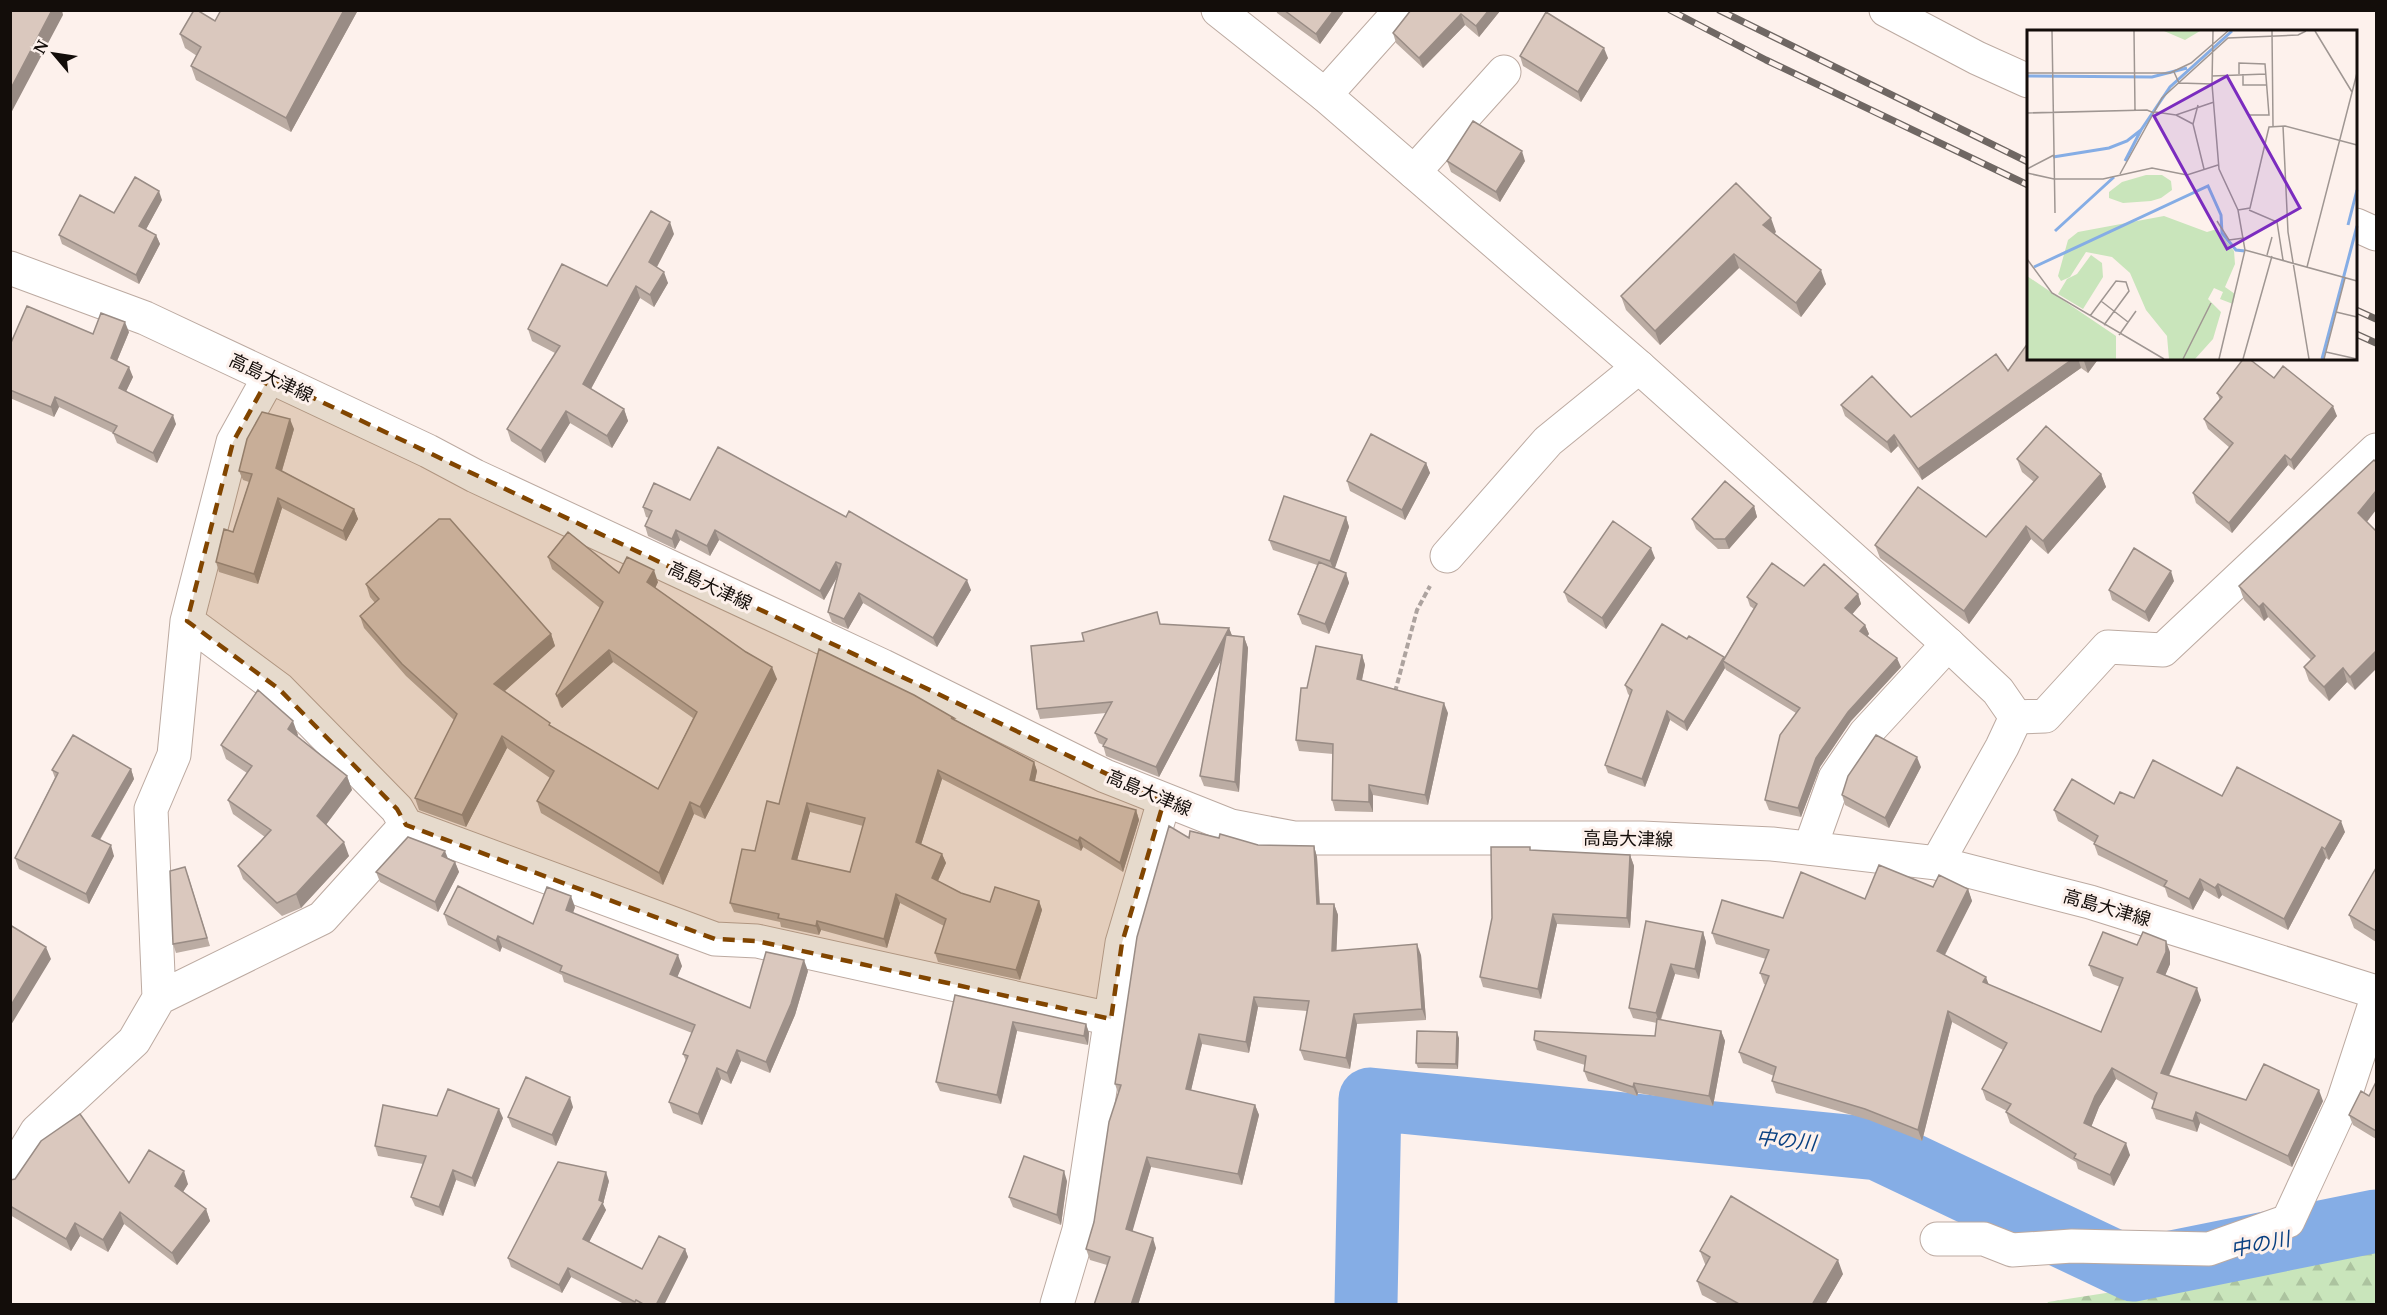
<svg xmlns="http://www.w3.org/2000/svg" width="2387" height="1315" viewBox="0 0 2387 1315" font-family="'Noto Serif','Noto Sans JP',serif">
<defs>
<pattern id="forest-firs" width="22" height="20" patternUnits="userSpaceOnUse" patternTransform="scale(1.5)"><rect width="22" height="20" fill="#c9e5bb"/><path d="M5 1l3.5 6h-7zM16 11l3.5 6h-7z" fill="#acc39f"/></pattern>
</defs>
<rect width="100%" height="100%" fill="#fdf1ec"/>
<path fill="url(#forest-firs)" d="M2376,1251v53h-329l1,-2z"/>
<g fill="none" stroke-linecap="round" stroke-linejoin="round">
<path stroke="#85ade5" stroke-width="63" d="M1366,1304l4,-205 508,50 255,121 243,-49"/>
<g stroke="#bcaaa1" stroke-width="35">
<path id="minor" d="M1886,10l91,48 51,23
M1325,95l76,-85
M1414,172l90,-100
M2356,225l20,9
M1447,556l101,-115 91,-74
M187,621l92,68 118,120 9,16 309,114 42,2 354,78
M2016,717l29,-1 63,-69 55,3 213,-200
M1810,848l25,-70 30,-44 83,-90
M159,998l163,-80 84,-93
M10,1175l27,-44 97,-90 25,-43 -8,-189 23,-54 13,-134 46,-179 36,-65
M1937,1239h47l28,11 60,-4 137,3 79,-28 55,-119 33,-101
M1057,1304l22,-74 43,-287 42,-142"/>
</g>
<g stroke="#bcaaa1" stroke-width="35">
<path id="tertiary" d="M1218,10l107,85 314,272 309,277 50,47 18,26 -14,30 -65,116"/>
</g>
<g stroke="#bcaaa1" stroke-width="35">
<path id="secondary" d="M10,268l135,50 283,133 47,25 408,190 222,110 126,50 63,12h348l130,6 165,19 153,39 286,90"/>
</g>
<path stroke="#ada39f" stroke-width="4" stroke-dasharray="6 3" stroke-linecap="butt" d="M1395,692l22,-82 13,-24"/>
<use href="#minor" stroke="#fff" stroke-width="33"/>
<use href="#tertiary" stroke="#fff" stroke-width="33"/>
<use href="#secondary" stroke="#fff" stroke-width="33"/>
<g stroke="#6f6763" stroke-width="7">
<path id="rail" d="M1670,10l96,50 262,125
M1719,10l309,152
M2356,310l20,9
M2356,334l20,9"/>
</g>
<use href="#rail" stroke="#fdf1ec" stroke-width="4.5" stroke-dasharray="14" stroke-linecap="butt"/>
</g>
<path fill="#bbaca3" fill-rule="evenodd" d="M358,10l-67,122 -95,-52 -5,-14 6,-10 -12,-8 -5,-14 35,-13z
M1276,10h68v1l-24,33 -43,-31z
M1411,10h89v1l-21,26 -14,-12 -42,43 -27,-25 -3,-10z
M1520,56l88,2 -27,44 -58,-36z
M1447,161h78l-25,41 -49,-30z
M162,200l-16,29 10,6 4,9 -21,40 -77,-40 -3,-9 55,-22z
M1776,232l-2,2 52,50 -25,33 -62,-49 -79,77 -34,-35 -5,-14z
M674,234l-17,33 11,16 -14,24 -14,-9 -49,91 33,20 4,12 -16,27 -42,-25 -25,40 -34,-22 -4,-12 48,-76 -23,-12 -4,-12 79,-43z
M129,332l-12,29 16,16 -7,14 50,33 -19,39 -40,-20 -4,-10 -54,-26 -5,10 -44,-19v-53l83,-11z
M2028,358h71l-11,15 -7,-5 -159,112 -24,-34 -7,7 -46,-37 -4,-11 70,12 97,-46z
M2274,378l63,38 -43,54 -6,-5 -56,68 -36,-30 -3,-10 37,-45 -22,-19 -4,-10 16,-19 -3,-7z
M294,429l-12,42 72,38 4,10 -12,22 -64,-33 -24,76 -39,-12 -3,-10 17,-30 16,-50 -6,-2 -4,-9z
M2017,459l84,15 5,13 -58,67 -17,-15 -62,85 -89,-66 -5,-13 111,-8 48,-55 -12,-10z
M1426,463l4,10 -25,47 -55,-29 -3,-10z
M690,500l281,90 -34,57 -74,-44 -15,26 -16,-7 -4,-10 10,-36 -14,24 -105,-60 -9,16 -30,-16 -5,9 -27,-13 -3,-10 4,-8 -3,-1 -3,-10z
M1754,506l3,11 -28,32h-11l-22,-20 -4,-10z
M1346,517l3,10 -15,42 12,4 3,10 -20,51 -27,-10 -4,-10 19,-49 -44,-15 -4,-10z
M2367,522l-12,168 -8,-8 -18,19 -20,-20 -5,-14 7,-7 -43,-43 -4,4 -20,-21 -5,-14z
M548,557l110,25 -3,6 122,91 -72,140 -11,-5 -31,71 -122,-72 -4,-12 13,-23 -43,-30 -41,79 -47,-17 -4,-12 39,-78 -48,-44 -42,-48 -4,-12 15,-13 -5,-6 -4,-13 185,50 4,12 -50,45 47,36 106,62 35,-71 -80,-56 -51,46 -2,-2 -4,-12 44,-86 -48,-39z
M1655,558l-49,71 -38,-27 -4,-10z
M2174,581l-25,41 -37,-22 -3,-10z
M1804,586l54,8 3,10 -9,10 13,11 4,9 -2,2 34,31 -50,54 -31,46 -19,50 -32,-7 -4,-10 31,-87 -70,-43 -1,-2 -38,63 -17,-11 -25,67 -37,-14 -3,-8 25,-69 -2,-2 -3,-9 62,-46 37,19 30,-49 -4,-3 -3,-9z
M1161,624l68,4 3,8 12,1 4,11 -9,144 -35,-6 -4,-10 21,-116 -62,117 -53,-21 -3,-11 -4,-2 -4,-10 11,-20 -66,6 -3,-10 47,-68z
M819,649l135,69v2l80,42 3,9 -2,10 101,29 3,10 -16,52 -40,-25 -2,4 -139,-72 -21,65 21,10 4,9 -8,18 23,12 29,9 49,-1 3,9 -22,70 -82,-18 -3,-9 9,-27 -44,-23 -13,45 -66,-18 -2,5 -38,-8 -1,-5 -46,-10 -4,-9 49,-99zM810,812l53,14 -13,46 -53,-12z
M1362,655l3,10 -3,15 86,33 -20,92 -55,-10v17l-38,-1 -3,-11 1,-46 -34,-3 -3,-11 11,-52z
M298,735l-1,1 50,40 5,14 -26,35 23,31 -48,52 -19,8 -39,-37 -5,-13 27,-29 -32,-23 -5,-14 19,-27 -21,-14 -5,-14z
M1921,767l-32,61 -44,-23 -3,-10z
M131,769l3,10 -34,61 14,16 -25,48 -70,-35 -4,-11 40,-80 -3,-8z
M2222,796l123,36 -16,28 -3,-2 -38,72 -66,-35 -3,4 -15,-9 -11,20 -25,-13 -3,-9 -67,-33 -4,-11 1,-1 -37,-22 -4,-11 60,-6 20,-6z
M1189,838h30l39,7 56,1 3,11 3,47h14l4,11 -2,36 85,4 5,65 -69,4 -7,45 -46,-9 -4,-10 7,-39 -49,-4 -9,46 -47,-9 -11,46 64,15 4,10 -17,70 -91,-18 -19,64 24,17 -18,57h-44l13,-40 -17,-5 -4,-11 8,-27 24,-129 -3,-9z
M1532,850l98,5 4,11 -4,62 -73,-4 -16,75 -58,-12 -3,-10z
M448,858l7,4 4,10 -21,40 -58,-30 -4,-10z
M2376,868v74l-22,-14 -5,-13z
M188,875l22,71 -34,7 -3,-9z
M1933,887l35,2 4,12 -27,54 44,30 112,47 19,-45 -27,-11 -4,-11 48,-20 33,7v12l-5,11 36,25 -32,76 77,24 77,1 -31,66 -92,-44 -3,9 -41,-13 -4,-11 2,-7 -38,-22 -17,28 -8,20 39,28 -16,31 -36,-17 -2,-7 -66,-39 -4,-11 1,-1 -21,-11 -4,-11 21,-39 -51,-28 -30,119 -53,-21 -93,-27 -4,-12 2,-5 -31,-13 -4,-11 27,-67 -2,-1 -4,-11 6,-14 -50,-15 -4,-11 153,-34z
M575,907l-2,6 109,53 -5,11 73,31 58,-37 -13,44 -25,58 -29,-12 -10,23 -10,-5 -19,46 -29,-12 -4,-11 17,-41 -3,-7 9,-21 -128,-51 -2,-7 -60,-28 -2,5 -52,-27 -4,-11 89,10z
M1703,932l3,10 -7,37 -24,-5 -14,46 60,11 4,10 -12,65 -75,-13 -1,3 -49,-15 -4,-10 1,-6 -48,-15 -3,-10 121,-4 2,-13 -24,-5 -4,-10z
M955,995l131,29 3,9 -1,12 -71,-14 -16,73 -61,-13 -4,-9z
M1459,1038l-1,31 -40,-1 -2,-5z
M2376,1082v57l-23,-14 -4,-10 20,-19z
M573,1107l-17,39 -44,-19 -4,-10z
M437,1116l66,2 -28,69 -19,-7 -13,36 -28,-10 -4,-9 12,-33 -45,-8 -3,-10z
M10,1180l178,4 -5,8 23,17 4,12 -33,44 -53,-41 -16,28 -28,-16 -9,15 -61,-36z
M609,1181l-6,23 3,6 -17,32 53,27 43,-20 3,8 -24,48h-38l-55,-28 -9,16 -51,-26 -3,-9z
M1067,1181l-6,44 -48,-18 -4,-10z
M1700,1251l143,23 -18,31h-104l-19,-10 -5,-14 9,-16 -1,-1z"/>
<path fill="#998c85" d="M52,10h10l1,5 -53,100v-25z
M344,10h14l-67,122 -5,-14z
M1334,10l10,1 -24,33 -4,-10z
M1489,10l11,1 -21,26 -3,-11z
M1461,14l4,11 -42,43 -4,-10z
M1604,48l4,10 -27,44 -3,-10z
M1522,151l3,10 -25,41 -4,-10z
M159,191l3,9 -19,35 -4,-9z
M1771,218l5,14 -8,7 -5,-14z
M670,222l4,12 -21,40 -4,-12z
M156,235l4,9 -21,40 -3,-9z
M1734,254l5,14 -79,77 -5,-14z
M1821,270l5,14 -25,33 -5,-14z
M664,272l4,11 -14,24 -4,-12z
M636,286l4,12 -53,98 -4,-12z
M125,322l4,10 -15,36 -3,-10z
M2074,358h4l3,10 -159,112 -4,-11z
M2086,358h13l-11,15 -4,-12z
M129,367l4,10 -10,21 -4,-10z
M55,397l4,10 -5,10 -3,-10z
M2333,406l4,10 -43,54 -3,-10z
M624,409l4,12 -16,27 -5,-12z
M566,411l4,12 -25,40 -4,-12z
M173,415l3,9 -19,39 -4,-10z
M290,419l4,10 -14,48 -4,-9z
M1894,435l4,11 -7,7 -4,-11z
M2285,455l3,10 -56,68 -3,-10z
M1426,463l4,10 -25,47 -3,-10z
M2101,474l5,13 -58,67 -5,-13z
M2376,491v19l-13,17 -5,-14z
M278,498l4,10 -24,76 -4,-10z
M1754,506l3,11 -28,32 -4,-10z
M354,509l4,10 -12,22 -3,-10z
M1346,517l3,10 -15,44 -4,-10z
M2026,526l5,13 -62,85 -5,-13z
M676,530l4,10 -5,9 -3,-10z
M715,530l4,10 -9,16 -3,-10z
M1651,548l4,10 -49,71 -4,-11z
M836,562l4,10 -16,28 -4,-9z
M654,570l4,12 -6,13 -5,-13z
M2171,571l3,10 -25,41 -4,-10z
M1346,573l3,10 -20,51 -4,-10z
M967,580l4,10 -34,57 -4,-9z
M859,593l4,10 -15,26 -4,-10z
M1858,594l3,10 -12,14 -4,-10z
M2263,603l5,14 -4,4 -5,-14z
M1865,625l4,9 -5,7 -4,-10z
M1229,628l4,10 -74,139 -3,-10z
M551,634l4,12 -56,50 -5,-12z
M1244,637l4,11 -9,144 -4,-10z
M609,650l4,12 -51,46 -5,-12z
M2376,651v18l-21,21 -5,-13z
M1362,655l3,10 -5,24 -3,-10z
M1724,657l2,6 -3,-2 2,7 -38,63 -3,-9z
M1897,658l4,9 -50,54 -31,46 -19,50 -3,-9 18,-50 32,-46z
M772,667l5,12 -72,140 -5,-12z
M2343,668l4,14 -18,19 -5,-14z
M1444,703l4,10 -20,92 -3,-10z
M1667,711l3,9 -25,67 -3,-8z
M293,721l5,14 -5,8 -5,-14z
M502,736l5,12 -41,79 -4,-12z
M1917,757l4,10 -32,61 -4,-10z
M1034,762l3,9 -4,18 -3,-9z
M131,769l3,10 -38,67 -4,-10z
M938,770l4,9 -23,72 -3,-9z
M347,776l5,14 -30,40 -5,-14z
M1369,785l4,10v17l-4,-10z
M690,802l4,12 -31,71 -4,-12z
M807,803l3,9 -15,56 -3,-9z
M1136,810l3,10 -16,52 -3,-9z
M2341,821l4,11 -16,28 -4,-11z
M1080,837l3,10 -2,4 -3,-10z
M344,842l5,14 -48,52 -5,-14z
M111,845l3,11 -25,48 -3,-10z
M1314,846l3,11 3,57 -3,-10z
M2322,847l4,11 -38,72 -4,-11z
M445,851l4,10 -7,-5z
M942,854l4,9 -11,24 -3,-9z
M1630,855l4,11 -4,62 -3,-10z
M455,862l4,10 -21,40 -3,-10z
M2200,879l4,11 -11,20 -4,-11z
M2218,884l4,11 -3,4 -4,-11z
M1968,889l4,12 -31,61 -4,-11z
M896,894l4,9 -13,45 -3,-9z
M571,896l4,11 -5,14 -4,-11z
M1039,901l3,9 -22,70 -4,-10z
M1334,904l4,11 -2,47 -4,-11z
M1553,914l4,10 -16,75 -3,-10z
M817,921l4,9 -2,5 -3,-9z
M1703,932l3,10 -7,37 -4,-10z
M498,936l4,11 -2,5 -4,-11z
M2166,941l4,11v12l-8,19 -5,-11z
M1417,944l4,11 5,65 -4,-11z
M46,947l5,12 -40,66 -1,-18z
M678,955l4,11 -8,19 -4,-11z
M804,960l4,11 -13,44 -25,58 -4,-11z
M1671,964l4,10 -16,50 -3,-11z
M1986,977l4,11 -7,-6z
M2197,988l4,12 -36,84 -4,-11z
M1254,997l4,10 -9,46 -3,-11z
M1948,1011l4,11 -30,119 -4,-11z
M1354,1014l3,10 -7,45 -4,-11z
M1013,1022l4,9 -16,73 -4,-9z
M1086,1024l3,9 -1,12 -4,-9z
M1721,1031l4,10 -12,65 -4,-10z
M1457,1032l2,6 -1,31 -2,-5z
M1199,1034l3,10 -13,55 -3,-10z
M737,1050l4,11 -10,23 -4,-11z
M717,1068l4,11 -19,46 -4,-11z
M2112,1068l4,11 -17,28 -11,28 -4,-12 11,-27z
M1634,1083l4,10 -1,3 -4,-9z
M2319,1090l4,11 -31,66 -4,-11z
M570,1097l3,10 -17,39 -4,-11z
M1255,1105l4,10 -17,70 -4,-11z
M499,1109l4,9 -28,69 -3,-9z
M2196,1112l4,11 -3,9 -4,-11z
M2126,1143l4,12 -16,31 -4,-11z
M1147,1157l4,10 -21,73 -4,-11z
M453,1170l3,10 -13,36 -4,-9z
M184,1171l4,13 -9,14 -4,-12z
M1064,1171l3,10 -6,44 -4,-10z
M606,1172l3,9 -6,23 3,6 -20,38 -3,-9 16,-39z
M206,1209l4,12 -33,44 -5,-12z
M120,1212l4,12 -16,28 -5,-12z
M75,1223l5,13 -9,15 -5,-12z
M1153,1238l3,10 -18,57h-7z
M685,1249l3,8 -24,48h-8z
M1838,1260l5,14 -18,31h-13z
M568,1268l3,9 -9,16 -3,-8z"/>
<path fill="#dac8be" stroke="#998c85" stroke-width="1.5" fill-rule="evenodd" d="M10,10h42l-42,80z
M194,10h3l18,11 6,-11h123l-58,108 -95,-52 10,-19 -21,-13z
M1284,10h50l-18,24z
M1411,10h78l-13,16 -15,-12 -42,44 -26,-25z
M1546,12l58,36 -26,44 -58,-36z
M1473,121l49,30 -26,41 -49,-31z
M135,177l24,14 -20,35 17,9 -20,40 -77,-40 21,-40 34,18z
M1736,183l35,35 -8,7 58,45 -25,33 -62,-49 -79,77 -34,-35z
M651,211l19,11 -21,40 15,10 -14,23 -14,-9 -53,98 41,25 -17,27 -41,-25 -25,40 -34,-22 53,-83 -32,-17 34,-65 45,22z
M27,306l66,28 8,-21 24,9 -14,36 18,9 -10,21 54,27 -20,38 -40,-20 4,-7 -62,-29 -4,10 -41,-17v-45z
M2028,343v15h46l-156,111 -24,-34 -7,7 -46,-37 31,-29 39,41 85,-63 12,17z
M2244,358h4l26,20 9,-12 50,40 -42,54 -6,-5 -56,68 -36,-30 40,-50 -29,-24 18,-22 -5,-4z
M262,412l28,7 -14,49 78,41 -11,22 -65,-33 -24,76 -38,-12 8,-33 9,3 19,-58 -13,-3 8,-32z
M2046,426l55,48 -58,67 -17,-15 -62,85 -89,-66 43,-58 68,50 52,-60 -21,-18z
M1371,434l55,29 -24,47 -55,-29z
M718,447l128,70 3,-6 118,69 -34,58 -74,-45 -15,26 -16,-7 13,-48 -5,-2 -16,29 -105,-61 -8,16 -31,-16 -4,9 -27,-13 7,-15 -9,-4 11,-24 36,17z
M2374,460l2,2v29l-18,22 18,18v120l-26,26 -7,-9 -19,19 -20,-20 11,-11 -52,-53 -4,4 -20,-21z
M1725,481l29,25 -29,33h-11l-22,-20z
M1284,496l62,21 -16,44 -61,-21z
M439,519h11l101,115 -57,50 56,39 -1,2 109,64 39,-77 -88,-62 -52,46 -1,-2 47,-92 -55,-45 20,-25 51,41 8,-16 27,13 -7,12 99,70 26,15 -72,140 -10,-5 -31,71 -122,-72 17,-30 -52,-35 -40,79 -47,-17 42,-84 -55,-50 -42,-48 19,-17 -13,-15z
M1613,521l38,27 -49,70 -38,-26z
M2134,548l37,23 -26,41 -36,-22z
M1319,562l27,11 -21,51 -27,-10z
M1772,563l32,23 20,-22 34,30 -13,14 20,17 -5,6 37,27 -49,54 -32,46 -18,50 -33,-8 15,-65 20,-27 -77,-47 34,-57 -10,-7z
M1157,612l3,12 69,4 -73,139 -53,-21 4,-7 -12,-6 17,-31 -75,7 -6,-63 53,-5 -2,-8z
M1662,624l25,15 2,-3 35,21 -40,65 -17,-11 -25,68 -37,-14 27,-75 -7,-5z
M1226,635l18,2 -9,145 -35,-6z
M1316,646l46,9 -5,24 87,24 -19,92 -56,-10v17l-37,-2 1,-56 -37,-4 5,-52h6z
M819,649l95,46 40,23h-3l83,44 -4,18 106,30 -16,53 -40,-26 -2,4 -140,-71 -22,72 26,12 -10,24 29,15 29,9 5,-15 44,14 -23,69 -81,-17 11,-34 -50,-25 -12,45 -67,-18 -1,5 -38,-8 1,-4 -49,-11 12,-54 13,2 12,-50 12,3zM807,803l58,15 -15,54 -58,-13z
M258,690l35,31 -5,8 59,47 -30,40 27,26 -48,52 -19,9 -39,-37 33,-36 -43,-30 24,-34 -31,-21z
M73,735l58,34 -39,67 19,9 -25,49 -71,-36 43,-85 -6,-3z
M1876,735l41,22 -32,61 -43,-23 6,-19z
M2153,760l69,36 15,-29 104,54 -16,28 -3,-2 -38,72 -66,-35 -3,4 -15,-9 -11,20 -25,-13 3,-5 -73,-37 4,-8 -44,-26 18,-31 42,25 6,-12 14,6z
M1169,826l20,12 1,-7 29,7 1,-4 38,11 56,1 3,58h17l-2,47 85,-7 5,65 -68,5 -8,44 -46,-8 9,-49 -55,-4 -8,45 -47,-8 -13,55 69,16 -17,69 -91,-17 -21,72 27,9 -22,67h-37l16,-48 -24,-8 8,-27 15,-100 12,-37 -6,-1 22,-147z
M408,837l37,14 -3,5 13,6 -20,40 -59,-30z
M1491,847h39v3l100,5 -3,63 -74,-4 -15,75 -58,-12 12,-59z
M1879,865l54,22 6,-12 29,14 -31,62 49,26 -3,5 118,50 22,-54 -34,-13 14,-33 34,13 6,-13 23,9v11l-9,20 40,16 -36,85 85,27 18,-36 55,26 -31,66 -92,-44 -3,9 -41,-13 5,-15 -45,-25 -17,28 -11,27 42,20 -16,32 -36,-17 2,-4 -70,-42 5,-8 -29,-15 25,-46 -59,-32 -30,119 -53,-21 -93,-28 4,-14 -37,-15 30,-76 -9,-3 9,-23 -57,-17 10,-33 61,18 18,-46 64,27z
M185,867l22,71 -34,6 -3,-73z
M2376,868v63l-27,-16z
M458,886l75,38 14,-37 24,9 -5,14 112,45 -8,19 80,34 16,-56 38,8 -13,44 -25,58 -29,-12 -10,23 -10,-5 -19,46 -29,-12 19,-46 -5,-2 12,-29 -135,-54 2,-5 -64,-30 -2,5 -52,-27z
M1646,921l57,11 -8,37 -24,-5 -15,49 -27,-5z
M10,925l36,22 -36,60z
M955,995l131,29 -2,12 -71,-14 -16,73 -61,-13z
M1657,1019l64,12 -12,65 -75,-13 -1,4 -49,-16 2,-15 -52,-16 1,-9 120,5z
M1417,1031l40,1 -1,32 -40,-1z
M526,1077l44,20 -18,38 -44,-18z
M2376,1082v49l-27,-16 12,-24 8,5z
M448,1089l51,20 -27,69 -19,-8 -14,37 -28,-10 15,-41 -51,-10 8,-41 54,11z
M80,1114l49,69 20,-33 35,21 -9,15 31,23 -34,44 -52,-41 -17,28 -28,-17 -9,16 -56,-33v-26l5,-1 26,-38z
M1024,1156l40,15 -7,44 -48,-18z
M558,1162l48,10 -7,28 4,2 -20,37 59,30 17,-33 26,13 -29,56h-11l-9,-5 -1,2 -67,-34 -9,17 -51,-27z
M1731,1196l107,64 -26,45h-71l-44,-24 13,-24 -10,-6z
M636,1300l9,5h-12z"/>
<path fill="#814500" fill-opacity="0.2" stroke="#814500" stroke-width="4.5" stroke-dasharray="12 8" stroke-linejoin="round" d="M269,377l895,424 -42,142 -11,76 -354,-78 -42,-2 -309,-114 -9,-16 -118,-120 -92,-68 46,-179z"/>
<g text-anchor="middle" stroke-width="6" stroke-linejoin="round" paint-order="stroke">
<g font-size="18" fill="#130d0a" stroke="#fdf1ec">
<text transform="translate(271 378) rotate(25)" y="6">高島大津線</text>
<text transform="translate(710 586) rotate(25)" y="6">高島大津線</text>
<text transform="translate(1149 793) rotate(23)" y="6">高島大津線</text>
<text transform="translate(1628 839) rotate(1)" y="6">高島大津線</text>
<text transform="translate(2107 908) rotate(16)" y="6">高島大津線</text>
</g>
<g font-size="20" font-style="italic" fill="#094081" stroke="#fdf1ec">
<text transform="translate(1786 1140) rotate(6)" y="7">中の川</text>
<text transform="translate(2260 1244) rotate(-11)" y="7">中の川</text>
</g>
</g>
<g transform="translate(2027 30)">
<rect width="330" height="330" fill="#fdf1ec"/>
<path d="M137,1h36l-15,9zM119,145h16l9,6 1,9 -11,8 -10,3 -28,2 -14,-5v-6l13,-10zM137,186l43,16 10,-3 17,22 1,13 -10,23 10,7 -2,10 -13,-5 3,-7 -9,-4 -6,11 13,13 -8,27 -18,20h-26l-2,-23 -21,-26 -16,-37 -18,-16 -26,-5 -16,25 -9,4 -3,-5 10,-36 10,-8zM0,246l89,60v23h-89z" fill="#c9e5bb"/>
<path d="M64,225l11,8 1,14 -20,32 -25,-15 9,-15 10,-5z" fill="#c9e5bb"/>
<path fill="none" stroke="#85ade5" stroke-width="3" d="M0,46l125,1 35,-9M26,127l56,-9 18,-7 14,-11 29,-43 62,-56M98,131l16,-31M321,195l9,-35M28,201l59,-54M7,237l174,-81 13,29 1,18 14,17 9,1M295,329l35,-133"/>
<path fill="none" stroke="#9f9692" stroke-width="1.5" d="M25,1l3,182M107,1l1,79M186,1l-1,53 7,85 19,41 7,40 -26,109M245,1l1,95M288,1l37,61M147,42l5,11 33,1M0,43h143l21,-10 37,-32M212,44v-11l26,1 4,51h-20M216,44v11h24M185,46l54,-2M171,75l-5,19 11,45M128,82l21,3 38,-13M0,83l120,-3 7,3M149,85l17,9M256,96l5,106 21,127M0,139l27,-14M0,143l27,6h49l49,-11 35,7 31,-10M93,144l42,-76 66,-60 70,-3 8,-4M211,180l12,-2 19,-81 16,-1 72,19M222,180l28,12 6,38M190,191l12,19 15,-2M218,220l112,31M240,225l5,-18M0,229l25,34 112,66M280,237l50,-194M74,271l27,21M309,282l21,5M63,286l26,-35 10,1 3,9 -25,34M92,305l17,-24M299,322l31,7M156,329l28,-56M216,329l29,-103M297,329l21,-81"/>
<path fill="#7b2cbf" fill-opacity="0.15" stroke="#7b2cbf" stroke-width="3" d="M200,46l73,132 -73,41 -73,-133z"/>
<rect width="330" height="330" fill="none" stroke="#130d0a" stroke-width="3"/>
</g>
<rect width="2387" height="1315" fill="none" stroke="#130d0a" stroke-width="24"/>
<g transform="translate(54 54) rotate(299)" stroke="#fdf1ec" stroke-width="4.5" paint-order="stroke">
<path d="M0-4.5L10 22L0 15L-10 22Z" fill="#130d0a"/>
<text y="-9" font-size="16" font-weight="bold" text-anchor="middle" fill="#130d0a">N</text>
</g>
</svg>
